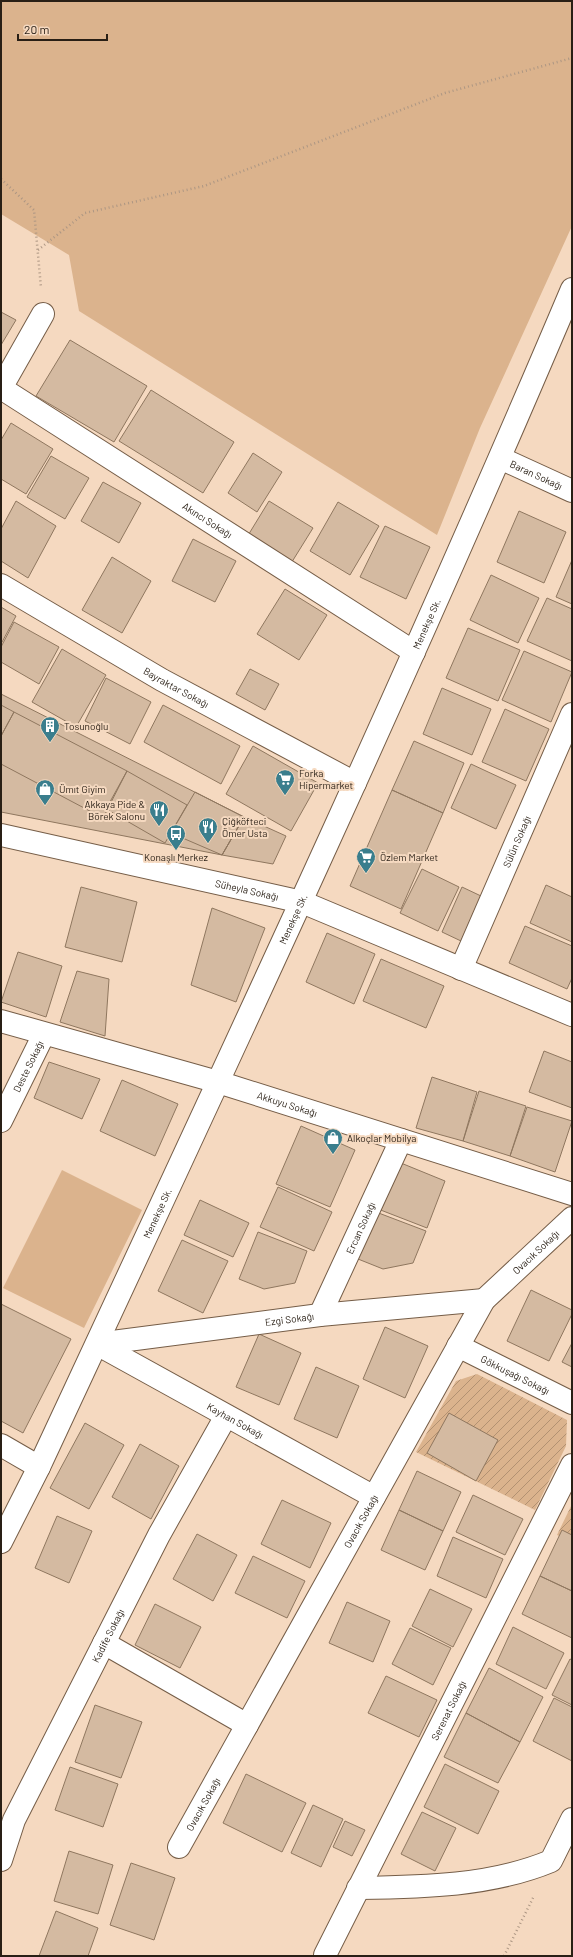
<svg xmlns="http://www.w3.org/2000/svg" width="573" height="1957" viewBox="0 0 573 1957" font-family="Barlow,sans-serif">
<defs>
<pattern id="garden-furrows" width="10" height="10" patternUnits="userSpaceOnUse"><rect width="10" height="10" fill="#dbb38d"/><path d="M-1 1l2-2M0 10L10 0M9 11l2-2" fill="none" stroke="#b29172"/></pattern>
</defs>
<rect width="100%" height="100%" fill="#f5d9c0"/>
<path fill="#dbb38d" d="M1,1h571v225l-92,202 -43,107 -358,-224 -10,-56 -68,-41z
M62,1170l80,40 -58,118 -81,-40z"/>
<path fill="url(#garden-furrows)" d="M477,1374l90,46 -1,26 -31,64 -119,-58 40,-71z
M572,1504v38l-15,-7z"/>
<path fill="#d4baa1" stroke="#8f775f" d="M1,312l15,8 -15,25z
M70,340l77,46 -33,56 -78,-46z
M151,390l83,52 -31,51 -84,-52z
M11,423l42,26 -27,45 -25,-15v-39z
M253,453l29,19 -25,40 -29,-19z
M51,456l38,22 -24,41 -38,-22z
M103,482l38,21 -22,40 -38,-22z
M16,501l40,25 -28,52 -27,-17v-32z
M269,501l44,27 -23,37 -43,-28z
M338,502l41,24 -29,49 -40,-24z
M519,511l47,21 -22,51 -47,-21z
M385,526l45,21 -24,52 -46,-22z
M193,539l43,22 -21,41 -43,-21z
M112,557l39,24 -29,52 -40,-23z
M572,560v44l-16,-7z
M491,575l48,23 -21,45 -48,-23z
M285,589l42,26 -28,45 -42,-26z
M547,598l25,11v52l-45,-20z
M1,607l15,9 -15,28z
M14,622l45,25 -20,37 -38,-22v-15z
M468,628l52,22 -22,51 -52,-23z
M62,649l44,26 -30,52 -44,-25z
M524,651l48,21 -21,50 -49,-22z
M250,669l29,15 -14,26 -29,-16z
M106,678l45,24 -21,42 -45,-23z
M442,688l49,21 -19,46 -49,-21z
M1,694l243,123 -22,38 -221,-43z
M1,705l13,7 -13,24z
M163,705l77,41 -19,38 -77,-42z
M505,709l44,20 -23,52 -44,-19z
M14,712l113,59 -24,47 -102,-54v-28z
M414,741l50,22 -21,50 -51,-23z
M253,746l65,37 -27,48 -65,-37z
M471,764l45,21 -20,44 -45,-21z
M127,771l60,34 -22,38 -59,-34z
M392,790l51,23 -42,96 -51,-23z
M195,792l49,25 -22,38 -51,-22z
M244,817l42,19 -13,28 -51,-9z
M422,869l37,18 -21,44 -38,-18z
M546,885l26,12v45l-42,-19z
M81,887l56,15 -15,60 -57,-15z
M462,887l19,9 -20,45 -19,-9z
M212,908l53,20 -29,74 -45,-17z
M525,926l47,20v32l-5,11 -58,-26z
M327,933l48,21 -21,50 -48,-22z
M18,952l44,14 -16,51 -45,-15z
M381,959l63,27 -18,42 -63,-27z
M77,971l32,8 -4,57 -45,-14z
M544,1051l28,11v46l-43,-16z
M49,1062l51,17 -18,40 -48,-21z
M432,1077l45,15 -14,49 -47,-13z
M122,1080l56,24 -23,52 -55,-25z
M479,1091l47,15 -16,50 -47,-15z
M527,1107l45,14 -17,51 -45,-16z
M301,1126l54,24 -25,57 -54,-23z
M396,1161l49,20 -18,47 -49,-19z
M278,1187l54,25 -18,39 -54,-24z
M200,1200l49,23 -16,34 -49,-22z
M376,1212l50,19 -13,32 -30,6 -25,-10z
M258,1232l49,19 -12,32 -31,6 -25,-10z
M182,1240l46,21 -25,52 -45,-22z
M531,1290l41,20v4l-23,47 -42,-20z
M1,1304l70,35 -48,94 -22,-12z
M385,1327l43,19 -23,52 -42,-19z
M259,1334l42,19 -22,52 -43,-18z
M572,1343v24l-10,-5z
M316,1367l43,19 -22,52 -43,-19z
M449,1413l49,27 -22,41 -49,-28z
M85,1423l39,22 -35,64 -39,-21z
M140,1444l39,22 -28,53 -39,-22z
M417,1471l44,21 -18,39 -44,-21z
M473,1495l50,24 -18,36 -49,-23z
M282,1500l49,23 -21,45 -49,-24z
M399,1510l44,21 -18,39 -44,-20z
M57,1516l35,15 -23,52 -34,-15z
M562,1530l10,5v56l-32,-15z
M197,1534l40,21 -24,46 -40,-22z
M453,1537l50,22 -17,39 -49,-22z
M253,1556l52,25 -18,37 -52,-25z
M540,1576l32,15v47l-50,-24z
M430,1589l42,20 -19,38 -41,-21z
M347,1602l43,19 -17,41 -44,-19z
M155,1604l46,23 -21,41 -45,-23z
M513,1627l51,26 -18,36 -50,-25z
M410,1628l41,20 -18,37 -41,-21z
M570,1659l2,1v45l-20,-10z
M489,1668l54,29 -23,45 -54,-29z
M386,1676l51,24 -18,37 -51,-24z
M554,1698l18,9v54l-39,-20z
M95,1705l47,17 -21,56 -46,-16z
M466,1713l54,29 -22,41 -54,-26z
M445,1764l54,27 -21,43 -54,-27z
M70,1767l48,17 -15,43 -48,-17z
M246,1774l60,29 -24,49 -59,-29z
M313,1805l30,14 -22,48 -30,-14z
M422,1812l34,16 -21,43 -34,-17z
M345,1821l20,9 -13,26 -19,-9z
M69,1851l44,14 -15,49 -44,-13z
M131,1863l44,15 -21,62 -44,-15z
M56,1911l42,17 -10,28h-49z"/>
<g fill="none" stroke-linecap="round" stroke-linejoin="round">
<g stroke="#755d47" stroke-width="24">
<g id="minor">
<path id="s1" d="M1,388l413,264"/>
<path d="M1,388l42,-74"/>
<path id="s2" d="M500,458l72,33"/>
<path id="s3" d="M1,585l161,95 193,103"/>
<path id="s4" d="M1,835l301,67 270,113"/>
<path id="s5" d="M461,969l111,-255"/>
<path id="s6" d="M1,1021l217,61 354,112"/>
<path id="s7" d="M1,1121l43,-87"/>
<path id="s8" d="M320,1315l81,-175"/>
<path id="s9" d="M97,1344l223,-29 164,-15"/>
<path id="s10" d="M97,1344l277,153"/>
<path id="s11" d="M458,1346l114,57"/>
<path d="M1,1445l38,22"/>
<path id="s12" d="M1,1542l38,-75c182,-391 365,-781 533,-1178"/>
<path d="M104,1643l143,82"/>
<path id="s13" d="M179,1847l305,-547 88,-82"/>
<path id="s14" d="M1,1860l13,-40 145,-285 67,-119"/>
<path d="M358,1888c65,-1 133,-2 193,-27l21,-42"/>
<path id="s15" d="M325,1955l247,-490"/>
</g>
</g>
<path stroke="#ac9683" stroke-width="2.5" stroke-dasharray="1 3" stroke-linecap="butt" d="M1,179l33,31 7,78
M38,250l47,-37 119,-27 241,-93 127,-35
M504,1956l30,-60"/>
<use href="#minor" stroke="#fff" stroke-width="22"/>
</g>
<defs>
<g id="building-pin" transform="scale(1)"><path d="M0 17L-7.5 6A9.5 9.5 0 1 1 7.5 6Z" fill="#3a7e8d" stroke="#f5d9c0"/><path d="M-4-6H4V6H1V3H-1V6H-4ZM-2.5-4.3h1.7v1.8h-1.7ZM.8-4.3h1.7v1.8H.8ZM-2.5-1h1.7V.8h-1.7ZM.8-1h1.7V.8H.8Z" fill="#fff"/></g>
<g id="supermarket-pin" transform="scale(1)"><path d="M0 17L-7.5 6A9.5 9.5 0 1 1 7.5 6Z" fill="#3a7e8d" stroke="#f5d9c0"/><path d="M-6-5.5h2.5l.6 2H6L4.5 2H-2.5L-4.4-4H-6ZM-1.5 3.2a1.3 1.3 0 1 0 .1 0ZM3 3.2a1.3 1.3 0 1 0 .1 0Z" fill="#fff"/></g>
<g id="shop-pin" transform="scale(1)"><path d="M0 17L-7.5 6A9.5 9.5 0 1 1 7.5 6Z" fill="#3a7e8d" stroke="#f5d9c0"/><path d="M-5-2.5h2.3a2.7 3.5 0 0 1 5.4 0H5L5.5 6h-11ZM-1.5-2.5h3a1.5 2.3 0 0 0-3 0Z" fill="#fff"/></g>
<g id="restaurant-pin" transform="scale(1)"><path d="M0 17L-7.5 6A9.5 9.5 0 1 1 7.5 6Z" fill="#3a7e8d" stroke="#f5d9c0"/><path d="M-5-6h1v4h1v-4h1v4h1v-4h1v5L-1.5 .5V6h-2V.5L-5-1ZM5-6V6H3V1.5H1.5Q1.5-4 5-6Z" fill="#fff"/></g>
<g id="bus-pin" transform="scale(1)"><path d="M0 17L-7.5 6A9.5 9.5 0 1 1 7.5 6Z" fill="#3a7e8d" stroke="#f5d9c0"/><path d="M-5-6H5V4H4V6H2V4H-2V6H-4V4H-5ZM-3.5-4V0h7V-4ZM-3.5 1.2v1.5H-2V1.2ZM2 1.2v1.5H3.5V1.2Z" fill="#fff"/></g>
</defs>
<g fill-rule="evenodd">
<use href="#building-pin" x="50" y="726"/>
<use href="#supermarket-pin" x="285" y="779"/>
<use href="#shop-pin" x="45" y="789"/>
<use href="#restaurant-pin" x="159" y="810"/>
<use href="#restaurant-pin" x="208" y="827"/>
<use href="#bus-pin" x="176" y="834"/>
<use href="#supermarket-pin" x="366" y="857"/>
<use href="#shop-pin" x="333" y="1138"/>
</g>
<g text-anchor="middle" stroke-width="4" stroke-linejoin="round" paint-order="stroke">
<g font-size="10" fill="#291f15" stroke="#f5d9c0">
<text dy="4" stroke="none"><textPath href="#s2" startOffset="40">Baran Sokağı</textPath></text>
<text dy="4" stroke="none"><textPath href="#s1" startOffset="245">Akıncı Sokağı</textPath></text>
<text dy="4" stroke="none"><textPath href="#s12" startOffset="1012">Menekşe Sk.</textPath></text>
<text dy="4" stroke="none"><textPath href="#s3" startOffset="203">Bayraktar Sokağı</textPath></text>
<text dy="4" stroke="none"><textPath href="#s5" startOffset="139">Sülün Sokağı</textPath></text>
<text dy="4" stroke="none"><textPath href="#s4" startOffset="252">Süheyla Sokağı</textPath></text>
<text dy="4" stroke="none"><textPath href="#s12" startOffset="688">Menekşe Sk.</textPath></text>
<text dy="4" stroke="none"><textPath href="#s7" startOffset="61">Deste Sokağı</textPath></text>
<text dy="4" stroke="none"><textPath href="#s6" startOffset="298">Akkuyu Sokağı</textPath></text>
<text dy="4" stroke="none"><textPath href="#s12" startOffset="364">Menekşe Sk.</textPath></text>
<text dy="4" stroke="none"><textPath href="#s8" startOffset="96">Ercan Sokağı</textPath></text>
<text dy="4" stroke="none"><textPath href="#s13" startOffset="697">Ovacık Sokağı</textPath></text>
<text dy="4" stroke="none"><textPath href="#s9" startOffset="194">Ezgi Sokağı</textPath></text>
<text dy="4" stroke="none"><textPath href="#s11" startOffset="64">Gökkuşağı Sokağı</textPath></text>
<text dy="4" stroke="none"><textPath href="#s10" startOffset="158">Kayhan Sokağı</textPath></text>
<text dy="4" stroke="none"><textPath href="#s13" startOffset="373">Ovacık Sokağı</textPath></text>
<text dy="4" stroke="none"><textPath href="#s14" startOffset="249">Kadife Sokağı</textPath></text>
<text dy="4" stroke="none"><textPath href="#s15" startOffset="274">Serenat Sokağı</textPath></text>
<text dy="4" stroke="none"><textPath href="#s13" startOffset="49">Ovacık Sokağı</textPath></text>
</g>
<g font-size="10" fill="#291f15" stroke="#f5d9c0" text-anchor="start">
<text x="64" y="730">Tosunoğlu</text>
<text x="299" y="777">Forka<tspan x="299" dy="12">Hipermarket</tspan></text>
<text x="59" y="793">Ümıt Giyim</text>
<text x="145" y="808" text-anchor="end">Akkaya Pide &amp;<tspan x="145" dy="12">Börek Salonu</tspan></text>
<text x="222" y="825">Çiğköfteci<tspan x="222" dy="12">Ömer Usta</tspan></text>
<text x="176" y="861" text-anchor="middle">Konaşlı Merkez</text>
<text x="380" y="861">Özlem Market</text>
<text x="347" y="1142">Alkoçlar Mobilya</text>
</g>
</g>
<rect width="573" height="1957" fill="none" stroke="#291f15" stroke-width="4"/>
<path d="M18 34v6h89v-6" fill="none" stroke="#291f15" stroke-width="2"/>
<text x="24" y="34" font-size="12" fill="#291f15" stroke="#f5d9c0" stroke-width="3" paint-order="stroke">20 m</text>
</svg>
